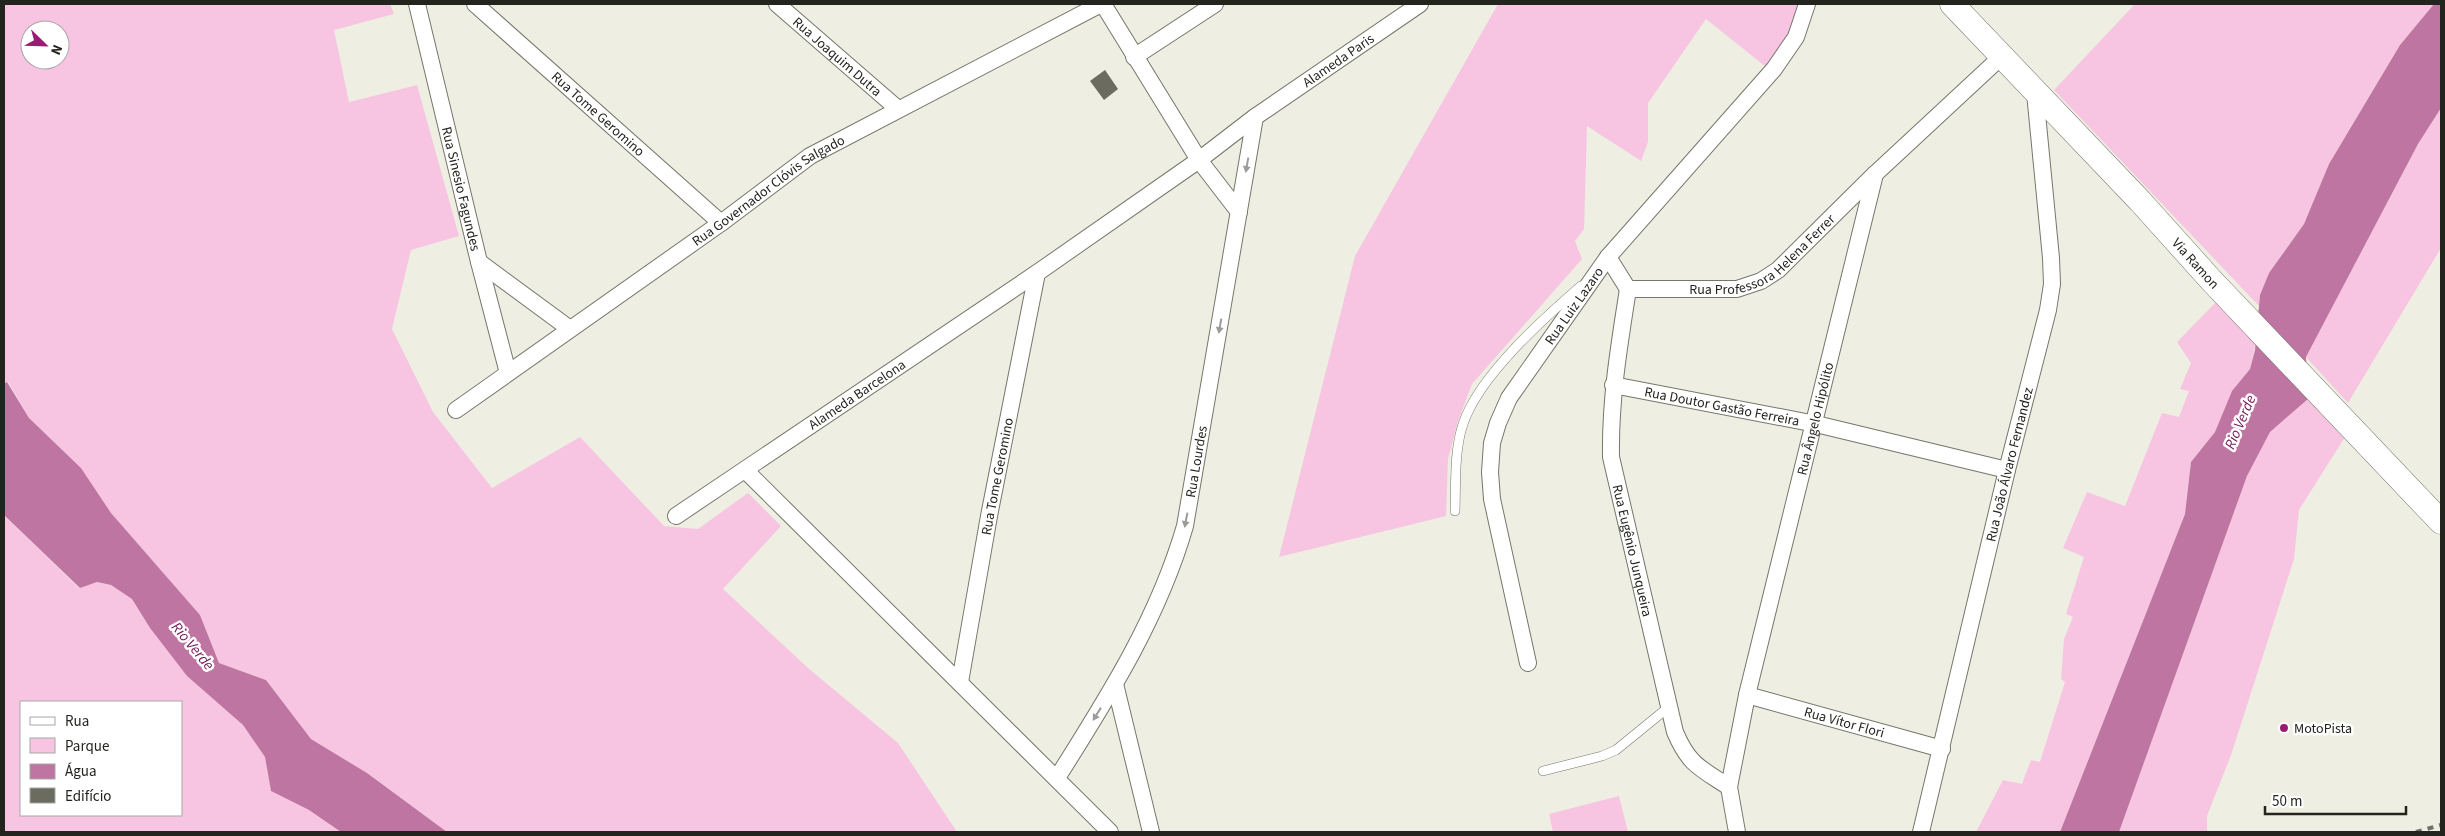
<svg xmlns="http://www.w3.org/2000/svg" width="2445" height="836" viewBox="0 0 2445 836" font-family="'Source Sans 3',sans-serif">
<rect width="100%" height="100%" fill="#eeefe2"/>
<path fill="#f7c5e2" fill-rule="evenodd" d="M4,4h386l4,10 -60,16 15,72 68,-17 42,151 -48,14 -19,79 41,83 59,76 88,-51 84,89 34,3 50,-36 33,33 -58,63 85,79 90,75 59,89h-510l-80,-59 -56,-34 -45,-59 -47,-17 -19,-48 -89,-102 -30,-45 -52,-50 -21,-36 -4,2zM30,30h30v30h-30z
M1498,4h299c-1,24 -18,44 -31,63l-60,-48 -58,84v39l-7,19 -54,-35 -3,103 -9,12 7,18 -110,125 -14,37 -10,38 -2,57 -167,41 76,-301z
M2135,4h299l-34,41 -71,119 -25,60 -35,49 -9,22 -1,11 -205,-216z
M2441,108v140l-93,155 -42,-46 112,-213z
M2217,301l39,41 -6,27 -18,23 -17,40 -24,30 -6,52 -125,318h-84l27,-52 19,4 9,-24 9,2 25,-80 -4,-3 3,-40 9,-22 -7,-3 18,-57 -21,-9 24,-56 38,14 37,-93 17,4 10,-26 -9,-2 11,-26 -14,-21z
M2308,399l37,38 -46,73 -5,49 -63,196 -24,61v16h-88l128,-356 23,-44z
M4,515l75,73 18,-6 14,3 21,14 18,29 37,48 56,49 22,32 6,34 38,19 32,22h-337zM21,702h160v113h-160z
M1619,796l9,36h-75l-4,-18z"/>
<path fill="#be75a1" d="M2434,4h7v104l-23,36 -112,213 2,42 -38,33 -23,44 -128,356h-59l125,-318 6,-52 24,-30 17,-41 18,-22 5,-19 5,-55 9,-22 35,-49 25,-60 71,-119z
M7,382l22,36 52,50 30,45 89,102 19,48 47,17 45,59 56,34 80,59h-106l-32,-22 -38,-19 -6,-34 -22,-32 -56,-49 -37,-48 -18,-29 -21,-14 -14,-3 -17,6 -76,-73v-131z"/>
<path fill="#6b6b60" d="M1105,70l13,19 -14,11 -14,-19z"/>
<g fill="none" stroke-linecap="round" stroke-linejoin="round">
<g stroke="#76766b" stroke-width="10">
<path id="lane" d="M1455,511c1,-28 -1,-60 8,-87 16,-48 80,-105 118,-138
M1543,771l59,-15 14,-6 54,-44"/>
</g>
<g stroke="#76766b" stroke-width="18">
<g id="street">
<path id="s1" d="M417,4l62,258 29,111"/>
<path id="s2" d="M475,4l246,219"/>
<path id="s3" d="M777,4l121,105"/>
<path d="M1103,4l96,156 40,52"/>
<path d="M1134,57l81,-53"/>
<path d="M1608,257l20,32"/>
<path d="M479,262l91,67"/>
<path id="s4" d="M1628,289c-9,57 -18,111 -17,168l64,275c14,33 25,36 54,55"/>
<path id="s5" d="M1628,289h109l24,-8 17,-11 97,-96"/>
<path id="s6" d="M1613,385l203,39 191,46"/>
<path id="s7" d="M456,410l265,-187 89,-67 291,-152"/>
<path d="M745,470l365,362"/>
<path id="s8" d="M676,516l361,-243 162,-113 56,-43 165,-113"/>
<path id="s9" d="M1528,663l-36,-164 -2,-27 2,-29 6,-20 11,-25 99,-141 166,-188 22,-32 11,-33"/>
<path id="s10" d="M960,682l29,-166 48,-243"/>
<path d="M1115,684l36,148"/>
<path id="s11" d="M1747,695l195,54"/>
<path id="s12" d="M1057,778c51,-81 101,-159 128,-252l70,-409"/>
<path id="s13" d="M1737,832l-8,-45 18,-92 128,-521 126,-117"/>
<path id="s14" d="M1921,832l86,-362 41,-160 4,-26 -1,-26 -16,-165"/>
</g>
</g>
<g stroke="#76766b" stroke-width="25">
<g id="secondary">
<path id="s15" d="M1952,4l188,197 71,79 230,242"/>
</g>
</g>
<use href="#lane" stroke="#fff" stroke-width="9"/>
<use href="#street" stroke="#fff" stroke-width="16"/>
<use href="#secondary" stroke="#fff" stroke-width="24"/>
<path stroke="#707068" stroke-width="4" stroke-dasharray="6 6" stroke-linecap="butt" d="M2416,832l25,-7"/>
</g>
<defs><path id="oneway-solid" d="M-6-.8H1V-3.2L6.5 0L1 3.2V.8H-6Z" transform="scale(1.25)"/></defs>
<g fill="#9c9c9a">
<use href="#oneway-solid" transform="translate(1247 165) rotate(100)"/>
<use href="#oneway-solid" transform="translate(1220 326) rotate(100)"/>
<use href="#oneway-solid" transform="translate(1186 520) rotate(101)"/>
<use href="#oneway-solid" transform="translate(1097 714) rotate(122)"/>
</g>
<circle fill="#981c74" stroke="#fff" stroke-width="2" cx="2284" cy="728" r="5"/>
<g text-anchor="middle" stroke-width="5" stroke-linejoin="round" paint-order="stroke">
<g font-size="14" fill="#24241f" stroke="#fff">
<text dy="5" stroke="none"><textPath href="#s3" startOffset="80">Rua Joaquim Dutra</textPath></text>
<text dy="5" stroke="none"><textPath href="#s8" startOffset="804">Alameda Paris</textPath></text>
<text dy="5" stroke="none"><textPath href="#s2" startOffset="165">Rua Tome Geromino</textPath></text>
<text dy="5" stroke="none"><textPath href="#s1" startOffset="190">Rua Sinesio Fagundes</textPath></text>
<text dy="5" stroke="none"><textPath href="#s7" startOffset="382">Rua Governador Clóvis Salgado</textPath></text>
<text dy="5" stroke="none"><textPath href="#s5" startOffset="146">Rua Professora Helena Ferrer</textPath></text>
<text dy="5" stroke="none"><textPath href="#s15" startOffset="356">Via Ramon</textPath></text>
<text dy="5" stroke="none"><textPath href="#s9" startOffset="385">Rua Luiz Lazaro</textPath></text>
<text dy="5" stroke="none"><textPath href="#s8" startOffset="218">Alameda Barcelona</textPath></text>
<text dy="5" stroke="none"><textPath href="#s6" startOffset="111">Rua Doutor Gastão Ferreira</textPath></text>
<text dy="5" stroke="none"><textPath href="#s13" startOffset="424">Rua Ângelo Hipólito</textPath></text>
<text dy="5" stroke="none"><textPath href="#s12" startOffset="349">Rua Lourdes</textPath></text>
<text dy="5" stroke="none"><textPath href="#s14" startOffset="378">Rua João Álvaro Fernandez</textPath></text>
<text dy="5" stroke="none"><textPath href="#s10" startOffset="209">Rua Tome Geromino</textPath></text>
<text dy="5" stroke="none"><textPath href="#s4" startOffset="265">Rua Eugênio Junqueira</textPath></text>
<text dy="5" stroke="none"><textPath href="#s11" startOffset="101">Rua Vítor Flori</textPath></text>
</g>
<g font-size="14" fill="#24241f" stroke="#fff" text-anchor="start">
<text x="2294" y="733">MotoPista</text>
</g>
<g font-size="15" font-style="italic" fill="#6f1654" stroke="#fff">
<text transform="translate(2240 422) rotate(-67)" y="5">Rio Verde</text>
<text transform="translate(193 646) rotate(50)" y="5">Rio Verde</text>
</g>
</g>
<rect width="2445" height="836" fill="none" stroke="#24241f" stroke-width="10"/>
<rect x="20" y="701" width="162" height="115" fill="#ffffff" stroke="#a7a7a5"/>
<rect x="30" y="717" width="25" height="8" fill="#ffffff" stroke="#a7a7a5"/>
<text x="65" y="726" font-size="15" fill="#24241f">Rua</text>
<rect x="30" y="738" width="25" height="15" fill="#f7c5e2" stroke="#a7a7a5"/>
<text x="65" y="751" font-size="15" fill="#24241f">Parque</text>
<rect x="30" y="764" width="25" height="15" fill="#be75a1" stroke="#a7a7a5"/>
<text x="65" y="776" font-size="15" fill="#24241f">Água</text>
<rect x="30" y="788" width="25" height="15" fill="#6b6b60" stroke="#a7a7a5"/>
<text x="65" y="801" font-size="15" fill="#24241f">Edifício</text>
<g transform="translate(45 45) rotate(113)"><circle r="24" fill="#ffffff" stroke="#a7a7a5"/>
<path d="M0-4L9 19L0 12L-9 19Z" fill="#981c74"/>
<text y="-8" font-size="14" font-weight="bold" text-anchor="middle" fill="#24241f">N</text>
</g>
<path d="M2265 806v8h141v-8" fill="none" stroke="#24241f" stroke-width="2.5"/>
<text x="2272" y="806" font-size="15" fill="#24241f" stroke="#ffffff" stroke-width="4" paint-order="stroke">50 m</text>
</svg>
